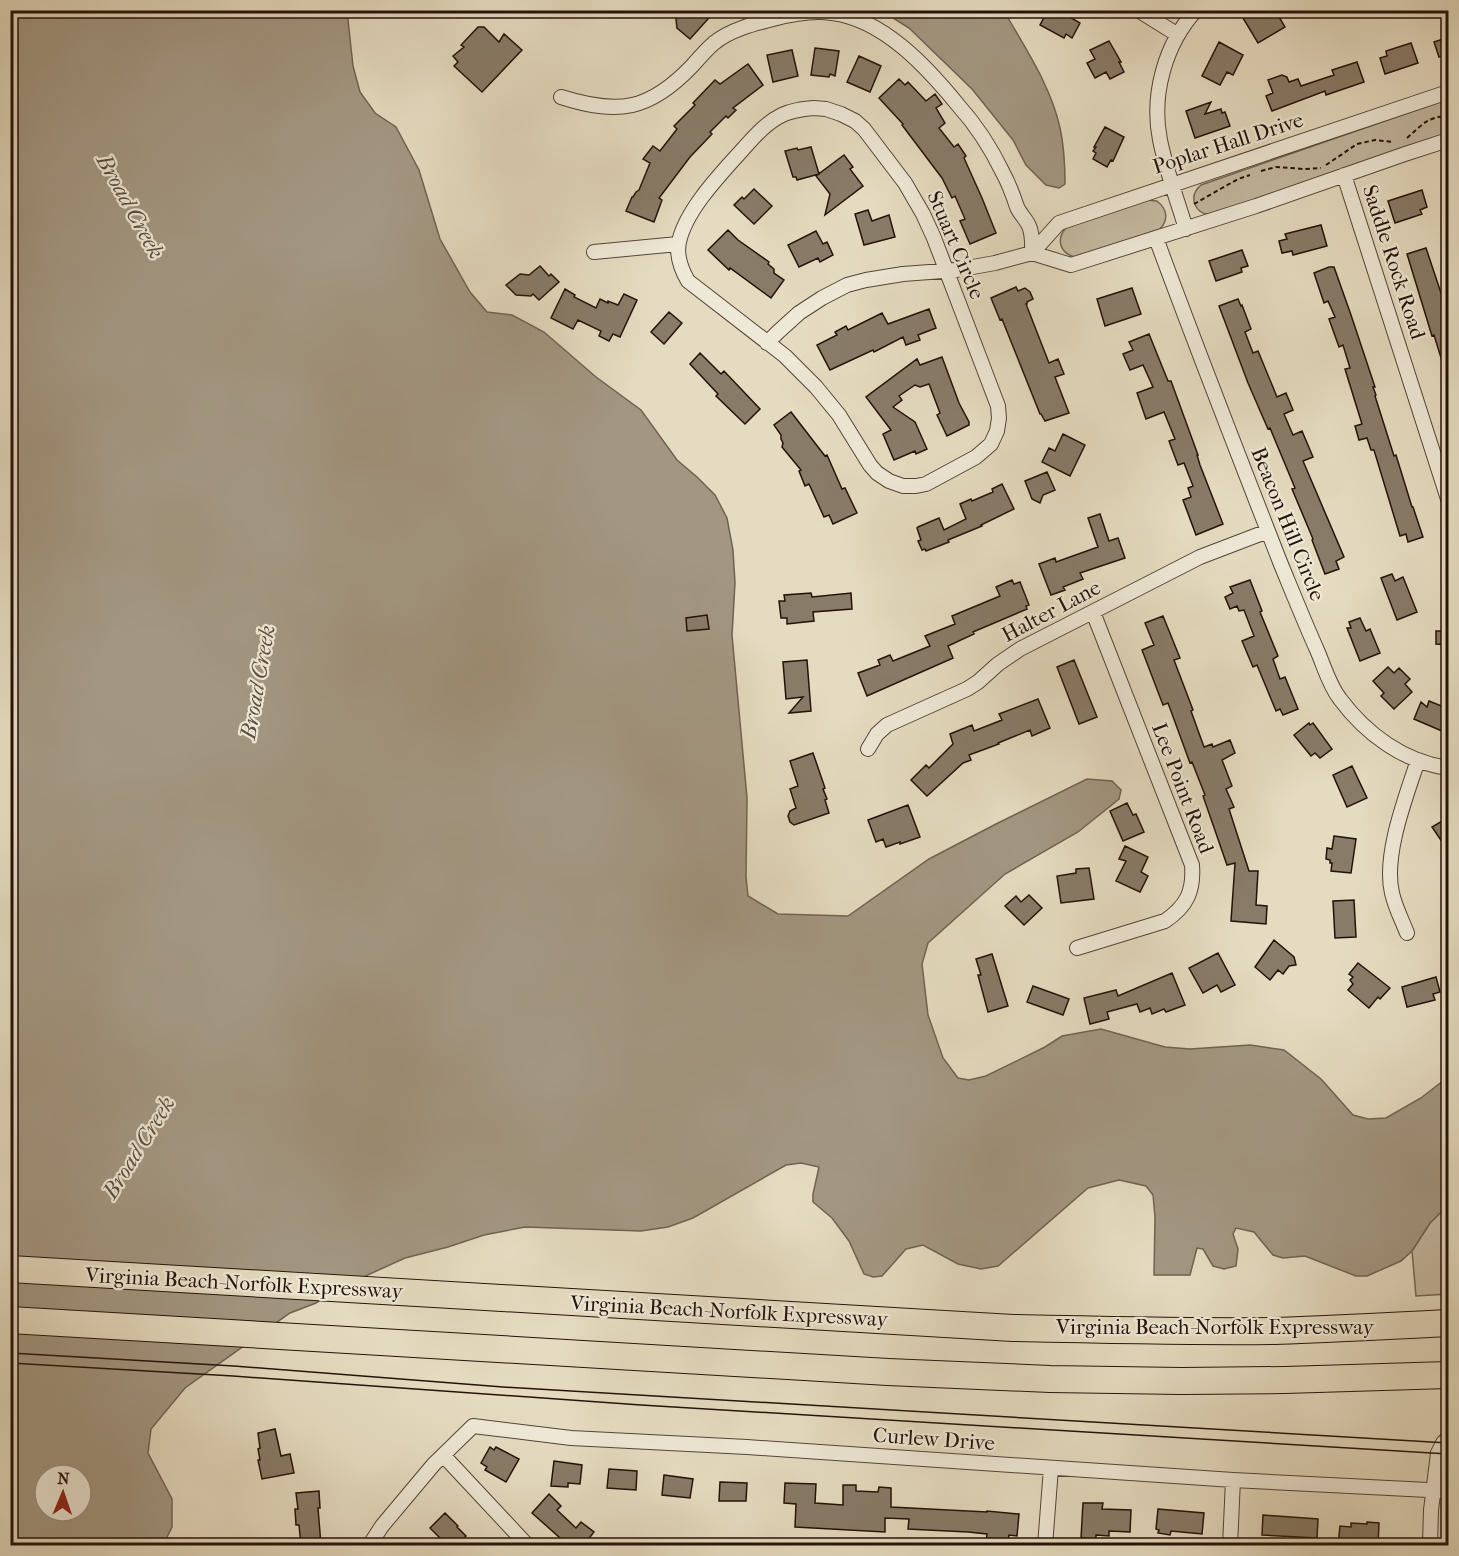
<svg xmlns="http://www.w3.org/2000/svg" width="1459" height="1556" viewBox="0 0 1459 1556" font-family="'IM FELL French Canon',serif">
<rect width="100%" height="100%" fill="#e5dbc0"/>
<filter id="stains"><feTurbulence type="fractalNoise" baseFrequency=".00333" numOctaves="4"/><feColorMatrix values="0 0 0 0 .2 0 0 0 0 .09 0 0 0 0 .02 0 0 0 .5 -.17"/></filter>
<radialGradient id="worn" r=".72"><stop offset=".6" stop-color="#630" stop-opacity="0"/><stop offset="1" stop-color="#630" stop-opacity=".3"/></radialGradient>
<path fill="#c4b9a1" stroke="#746655" stroke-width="1.5" d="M1448,99v35l-238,81c-16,-2 -22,-19 -9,-30z
M1146,200l11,1c10,8 12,18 3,28l-83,28c-17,-2 -22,-18 -10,-30z
M1448,1208v86l-32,2 -4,-45 18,-28 11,-11z"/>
<path fill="#a39782" stroke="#706252" stroke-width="1.5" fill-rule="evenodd" d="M11,11h336l6,55 7,26 15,21 21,14 23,43 21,69 30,53 17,20 25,3 32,17 52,45 45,33 36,50 20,17 18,18 12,23 6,32 2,33 -3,52 15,163 -1,79 2,19 30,18 70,2 81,-57 67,-35 91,-45 25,2 9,9 -2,9 -41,33 -73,42 -77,69 -6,21 6,51 15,43 15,20 11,2 17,-4 59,-29 17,-11 39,-7 64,18 25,2 60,-4 34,5 37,29 32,36 15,4 18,-1 35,-20 27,-21v131l-7,4 -11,11 -18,28 -11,10 -34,15h-11l-51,-20 -22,2 -10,-3 -19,-23 -18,-4 -3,6 5,15 -2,17 -12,3 -11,-3 -10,-17 -6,-1 -7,27h-36l1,-58 -2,-22 -7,-9 -27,-6 -31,8 -90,78 -17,3 -23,-5 -35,-19 -17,4 -24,27 -9,1 -9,-3 -15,-33 -17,-23 -19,-16v-8l6,-27 -18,-4 -15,2 -93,53 -25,9 -27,4 -116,-4 -41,8 -36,12 -43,11 -68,31 -21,14 -26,10 -105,75 -34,41 -3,24 24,46v28l-9,18 -152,1zM45,1475h36v36h-36z
M882,11h122c21,37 47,75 56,117 4,18 5,38 5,56l-6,4 -13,-3 -20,-20 -13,-25 -41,-51 -63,-61z"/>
<path fill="#887b68" stroke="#241209" stroke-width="1.5" d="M675,10h41l-26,29 -13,-11z
M1048,10h10l22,13 -8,15 -6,-4 -2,4 -24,-13z
M1256,10h19l10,17 -27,16 -15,-25z
M478,27h6l15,15 5,-8 18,16 -40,42 -28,-26 4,-4 -5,-6 11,-9 -3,-2z
M1449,37v17l-10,3 -5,-15z
M1109,41l12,21h-2l5,10 -14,7 -4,-7 -11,6 -8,-15 8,-4 -5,-9z
M1219,42l24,13 -10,20 -6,-3 -7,13 -18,-9z
M1411,43l7,20 -33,11 -5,-16 7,-2 -1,-5z
M815,48l24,3 -4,25 -5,-2 -1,3 -18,-2z
M792,50l6,26 -25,6 -6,-27z
M859,56l22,10 -11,26 -23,-10z
M1357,62l7,20 -38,13 -1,-4 -53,20 -6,-15 7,-3 -5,-13 14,-5 5,2 2,5 9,-3 3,7 33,-11 -2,-5z
M748,64l15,21 -30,23 3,2 -8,8 -2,-2 -16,16 2,2 -22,23 -31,41 3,2 -8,22 -28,-11 6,-14h1l3,-5 3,-2 11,-27 -7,-4 10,-13 7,5 17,-22 -3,-3 21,-21 -2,-2 22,-23 5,4z
M899,79l6,6 3,-3 18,19 9,-7 7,10 -6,4 9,15 -6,5 15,19 4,-3 8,12 -2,2 18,40 14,35 -26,11 -10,-23 5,-2 -10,-23 -3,2 -10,-20 -40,-53 1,-1 -24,-26z
M1211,102l-6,12 16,-5 1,4 3,-1 5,14 -35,12 -9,-27z
M1105,127l19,10 -11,24 -2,-1 -4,7 -14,-8 3,-6 -3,-2 3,-4h-2z
M811,147l8,27 -22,6 -1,-3h-3l-8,-26 12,-3 1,2z
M844,155l9,12 -3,2 13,17 -38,29 5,-21 -14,-18z
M754,189l18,17 -18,18 -20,-19 8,-8 2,2z
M1422,190l5,17 -7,3 2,4 -27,9 -7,-22z
M868,210l4,11 17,-6 6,22 -31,8 -9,-31z
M1321,225l6,21 -34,9 -1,-4 -10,2 -3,-12 8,-2 -2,-5z
M728,230l10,10 31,22 -1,2 6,5v4l10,7 -13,18 -41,-30 -1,2 -21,-20z
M816,231l7,13 4,-2 6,13 -13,7 -2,-4 -19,9 -11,-22z
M1426,248l23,69v56l-3,1 -12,-39 -2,1 -25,-82z
M1242,250l6,16 -7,2 1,4 -26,9 -7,-20z
M540,266l9,10 2,-2 8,8 -20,18 -6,-6 -2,2 -15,-1 -10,-10 14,-11 9,1z
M1329,267h5l17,48 24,72h-2l3,8 -1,1 19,60 2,-1 16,52h1l10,30 -15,5 -2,-8 -6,2 -26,-86h-3l-4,-12 -8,2 -4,-14 7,-2 -17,-55 5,-1 -7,-23 -4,2 -10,-28 6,-2 -7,-16 -4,2 -10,-30z
M1016,287l2,4 7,-3 5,4 3,7 -6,3v2h-1l23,59 9,-4 6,15 -9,3 14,36 -24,8 -4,-7h-1l-38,-95 -2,1 -9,-22z
M1132,288l9,26 -36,12 -8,-27z
M565,289l10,6 -1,2 22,11 4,-9 8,4v-2l10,4 6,-11 13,6 -17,37 -7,-3 -4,7 -10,-5 2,-5 -23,-11 -5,9 -22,-11z
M1238,299l3,7 1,-1 9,24 -6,3 8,21 5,-2 19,46 9,-4 7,17 -9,4 9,21 9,-4 11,26 -10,4 41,96 -8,4 3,8 -14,5 -13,-34 1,-1 -21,-50 3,-1 -25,-60 -2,1 -20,-46 -29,-77z
M929,309l7,19 -18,7 2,5 -14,5 -3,-8 -29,15 -1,-2 -43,20 -13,-25 20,-10 -2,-3 11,-6 2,4 34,-17 6,11z
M669,312l13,11 -18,21 -13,-12z
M1149,334l19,47h3l27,74h-1l3,10 23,59 -27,11 -13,-35 8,-3 -3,-9 5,-2 -9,-23 -6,2 -9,-24 6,-2 -11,-27 -18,7 -9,-26 16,-6 -10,-22 -13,5 -7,-16 10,-4 -4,-8z
M700,353l21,21 3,-3 36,38 -15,15 -29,-28 2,-2 -28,-30z
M942,357l17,46 10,19v3l-22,11 -10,-21 3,-2 -11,-29 -9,3 -5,-2 -16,11 3,4 -9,7 22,15 12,27 -11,5 -1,-3 -21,9 -11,-26 8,-4 -25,-33 51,-38 3,6z
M791,412l34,44 2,-1 15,34 3,-1 12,25 -24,11 -4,-9 -5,2 -15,-33 -4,2 -6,-15 2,-1 -19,-23 1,-4 -2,-4v-4l-7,-10z
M1063,434l22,11 -15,31 -28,-14 7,-14 6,3z
M1047,472l8,18 -12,5 -3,8 -8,-4 -7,-18z
M1002,484l12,25 -33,16 1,1 -34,14 1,2 -23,9 -1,-2 -3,1 -4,-9 3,-1 -4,-12 1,-1 21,-9 5,12 22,-11 -6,-15 11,-5 1,2 21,-9 -1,-3z
M1100,514l9,27 9,-3 7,20 -45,15 3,6 -20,8 2,3 -14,5 -12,-31 16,-6 1,4 42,-15 -10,-29z
M1392,574l3,7 8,-4 14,35 -20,8 -16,-42z
M1012,580l2,4 6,-2 9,23 -3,1 1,3 -54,23 1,2 -26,12 5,12 -86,38 -9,-23 22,-8 -2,-5 12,-5 3,6 37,-15 -5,-10 30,-12 -3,-8 48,-20 -4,-9z
M1250,580l12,31 -2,1 18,44 -5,3 7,20 5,-2 13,32 -15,6 -3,-6 -4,2 -19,-46 -4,2 -11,-26 12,-5 -10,-26 -5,1 -2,-5 -7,3 -5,-12 8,-4 -3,-6z
M811,593l1,4 39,-4 1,16 -39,3 1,9 -27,3v-6h-6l-2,-17h6l-1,-6z
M707,615l2,14 -22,2 -1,-13z
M1163,616l17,42 -6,2 19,50 -2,1 13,36 8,-3 1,3 17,-7 5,13 -13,7 10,26 -6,3 8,18 -5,2 20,62h9l-2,34 11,1 -1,18 -35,-3 4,-58 -8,2 -24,-69 2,-1 -13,-33 -2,1 -22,-60 -5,2 -21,-55 12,-5 -9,-22z
M1360,618l6,13 4,-2 10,24 -20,8 -13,-33h4l-2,-6z
M1436,631h13v14l-13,-1z
M807,660l4,51 -22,2 14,-16 -17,2 -3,-37z
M1074,660l23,57 -18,7 -22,-57z
M1388,667l6,6 5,-5 11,11 -5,5 7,8 -18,17 -13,-13 3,-3 -11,-12z
M1038,699l12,29 -18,8 -2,-6 -32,13 1,1 -30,11 2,5 -8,3 -36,33 -16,-16 15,-15 3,3 24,-24 -3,-10 22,-9 2,6 28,-11 -3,-6z
M1429,701l20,8v25l-35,-15 7,-17 6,5z
M1309,723l1,2 3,-2 19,26 -12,9 -5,-5 -4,3 -17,-21z
M813,753l12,35 -2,1 4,10 -2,1 4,13 -35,12 -4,-3 -2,-6 2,-5 6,-3 -6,-19 8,-3 -8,-25z
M1352,766l15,32 -20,9 -14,-32z
M1127,803l6,12 3,-1 8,18 -21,9 -13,-30z
M908,805l12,32 -20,7v-2l-14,5 -3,-8 -7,3 -8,-22z
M1449,817v35l-17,-25z
M1334,836l22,3 -5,34 -20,-2 1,-8h-2v-3l-4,-1 1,-11 5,1z
M1125,846l23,11 -7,15 7,4 -8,16 -24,-11 10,-20 -7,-2z
M1089,868l5,31 -33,4 -4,-27 19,-3v-4z
M1029,895l13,13 -18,17 -19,-19 11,-10 5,6z
M1354,900l2,37 -21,1 -2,-37z
M1274,940l20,17 2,8 -7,1 -6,8 -5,-4 -8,10 -15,-13z
M1218,953l17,32 -14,7 -4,-7 -14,8 -14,-25z
M992,954l16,52 -20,6 -10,-37h3l-5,-16z
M1358,963l32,25 -10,11 -2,-2 -9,11 -21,-18 5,-6 -3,-4 3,-3 -4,-3z
M1172,973l13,32 -19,7 -2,-3 -12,5 -2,-6 -10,4 -3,-8 -30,8 2,7 -19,5 -6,-26 32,-8 2,6z
M1436,977l4,15 -7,2 2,6 -28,7 -5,-20z
M1033,986l36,13 -6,16 -36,-13z
M275,1429l6,27 9,-2 4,19 -32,6 -4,-19h2l-2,-11 2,-1 -2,-15z
M490,1447l4,3 2,-3 23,12 -13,23 -21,-12 2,-3 -6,-4z
M554,1461l28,4 -2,19 -12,-1v4l-17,-1z
M609,1469l28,2 -1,19 -29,-2z
M664,1475l29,4 -3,19 -28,-3z
M720,1482l27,1 -1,18h-27z
M785,1483l31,1 -1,19 28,2v-20h13v6l22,1 1,-5 12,1v19l96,5v-1l32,3 -2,22 -8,-1 -1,10 -22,-2 1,-9 -19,-2 -60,-3 1,-10 -24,-1v14l-90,-5 1,-23 -12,-1z
M319,1491l1,17h-2l3,37h-20l-2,-20h-3l-1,-16h3l-2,-16z
M549,1494l12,12 -4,4 19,18 5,-6 13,10 -10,13h-16l-36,-32z
M1083,1503h20l-1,6 29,1 -1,22 -21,-1v5l-13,-1v4l-15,-1z
M1158,1509l46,4 -2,21 -31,-3 -1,4 -12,-2 1,-3 -3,-1z
M445,1513l13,13 -1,1 9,9 -2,2 7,7h-24l-17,-17z
M1263,1515l55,4 -1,19 -55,-3z
M1367,1522l12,1 -1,22h-40l2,-19 11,1v-4l16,1z"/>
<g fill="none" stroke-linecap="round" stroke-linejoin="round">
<g stroke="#544437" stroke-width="16">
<path id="street" d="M1138,10l40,25
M561,97c57,18 88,14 131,-31 7,-8 14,-16 22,-23 16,-13 39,-19 59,-24 19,-5 39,-9 59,-6 51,6 95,54 126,92 18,20 33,43 45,68 6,11 10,22 14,34 3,7 9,12 12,19 4,9 3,18 3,27
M814,108l12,1 15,5 14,7 9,8 41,54 18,31 11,24 64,168 1,12 -2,13 -6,13 -15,13 -50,27 -10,2h-13l-14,-5 -12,-8 -7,-8 -31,-50 -23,-28 -31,-31 -97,-75c-7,-12 -12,-25 -9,-39 6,-29 36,-62 56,-84 15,-16 27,-33 47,-43 10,-5 21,-6 32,-7z
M1344,175l104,324
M1186,229c-9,-30 -20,-59 -26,-89 -9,-45 5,-96 36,-130
M1156,238c40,109 82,216 124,324 12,29 24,59 37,88 7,16 12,35 23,49 26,35 64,63 108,69
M594,252l84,-8
M1032,253l27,-30 389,-131
M767,343l11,-11 21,-19 23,-15 25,-13 19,-5 37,-6 53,-4 39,-7 37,-10 39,12 185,-59 149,-52 43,-14
M868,749l9,-15 10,-9 80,-36 11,-7 20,-18 22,-15 180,-92 68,-26
M1407,933c-5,-13 -12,-26 -15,-40 -9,-38 14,-96 26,-133
M1077,948l88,-27c22,-15 29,-30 27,-56l-99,-253
M443,1455l85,91
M369,1546l13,-20 52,-62 39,-38 98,12 176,9 486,33 215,11
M1045,1546l6,-78
M1230,1546l3,-66
M1430,1546l1,-36 7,-57 5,-10 5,-5"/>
</g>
<g stroke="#241209" stroke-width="28">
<path id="highway" d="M10,1269l1003,59c87,2 174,4 261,3 58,-2 116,-5 174,-8
M10,1320l878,52 162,7 131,2 104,-1 163,-5"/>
</g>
<path stroke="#241209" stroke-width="2" stroke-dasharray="4.5 3" stroke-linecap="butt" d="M1407,138c16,-14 20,-21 41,-22
M1326,165l31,-21 18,-4 19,2
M1261,171l15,-4 28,2 17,-1
M1194,204l44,-25 12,-4"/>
<use href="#street" stroke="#eee8d6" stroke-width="14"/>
<use href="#highway" stroke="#e5dbc0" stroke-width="26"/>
<path stroke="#241209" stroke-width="1.5" d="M10,1353l224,13 269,21 945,56
M10,1363l223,13 408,29 807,49"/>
</g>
<g text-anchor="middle" stroke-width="4.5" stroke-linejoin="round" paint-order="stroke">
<g font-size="21" fill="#241209" stroke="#eee8d6">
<text transform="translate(1228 143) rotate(-18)" y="7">Poplar Hall Drive</text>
<text transform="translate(956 245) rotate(67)" y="7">Stuart Circle</text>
<text transform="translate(1394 262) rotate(72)" y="7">Saddle Rock Road</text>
<text transform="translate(1288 524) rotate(68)" y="7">Beacon Hill Circle</text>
<text transform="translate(1051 611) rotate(-28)" y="7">Halter Lane</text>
<text transform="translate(1183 788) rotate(69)" y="7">Lee Point Road</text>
<text transform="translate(244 1283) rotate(3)" y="7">Virginia Beach-Norfolk Expressway</text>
<text transform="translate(729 1311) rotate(3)" y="7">Virginia Beach-Norfolk Expressway</text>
<text x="1215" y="1334">Virginia Beach-Norfolk Expressway</text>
<text transform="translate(934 1439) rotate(4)" y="7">Curlew Drive</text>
</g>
<g font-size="22" font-style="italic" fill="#5d4e3f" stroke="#eee8d6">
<text transform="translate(131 206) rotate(61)" y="8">Broad Creek</text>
<text transform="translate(257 682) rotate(-80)" y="8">Broad Creek</text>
<text transform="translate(138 1147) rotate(-58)" y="8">Broad Creek</text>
</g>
</g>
<rect width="1459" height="1556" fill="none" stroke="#e5dbc0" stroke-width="36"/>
<rect x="12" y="12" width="1435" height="1532" fill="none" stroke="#241209" stroke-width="3"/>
<rect x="18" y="18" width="1423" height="1520" fill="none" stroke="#241209" stroke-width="1.5"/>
<g transform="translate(63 1493) rotate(2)"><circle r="28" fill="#eee8d6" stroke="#9d9284" stroke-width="1.5"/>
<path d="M0-4.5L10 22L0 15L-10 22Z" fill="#8f2418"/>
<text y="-9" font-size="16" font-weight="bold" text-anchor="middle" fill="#241209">N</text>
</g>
<rect width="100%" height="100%" filter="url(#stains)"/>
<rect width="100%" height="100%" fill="url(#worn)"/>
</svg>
